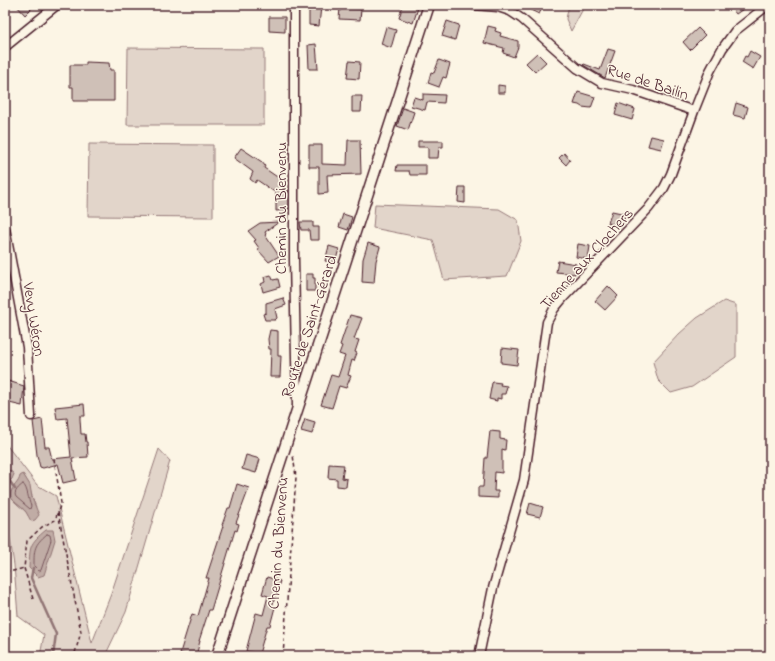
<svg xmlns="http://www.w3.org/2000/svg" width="775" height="661" viewBox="0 0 775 661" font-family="'Indie Flower',sans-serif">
<rect width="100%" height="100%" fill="#fcf5e5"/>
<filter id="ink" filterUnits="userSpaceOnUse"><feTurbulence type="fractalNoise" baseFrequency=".025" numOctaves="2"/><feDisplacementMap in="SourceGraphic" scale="8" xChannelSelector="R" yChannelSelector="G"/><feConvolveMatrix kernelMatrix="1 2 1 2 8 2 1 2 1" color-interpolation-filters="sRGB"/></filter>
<g filter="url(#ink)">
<path fill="#e2d5ca" stroke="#967a7a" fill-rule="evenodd" d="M569,5h15l-1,4 -12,22 -5,-12z
M128,48l136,1v76h-137z
M89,144l124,1v72l-125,-1z
M375,204l124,5 19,11 3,21 -14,35 -63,4 -11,-40 -60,-12z
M724,301l12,4v52l-44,30 -21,6 -13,-13 -5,-18 26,-28 18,-16z
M5,443l32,42 19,11 36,147 19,-49 48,-145 11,12 -44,151 -21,44h-65l4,-21 -26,-19 -4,-51 -9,-59v-23h2l7,-9 -9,-7zM23,474c7,10 8,22 13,33l-7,10 -2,-4 -15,-14 -1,-8 8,-10z"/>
<path fill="#c0aca5" stroke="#917474" d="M5,467l9,7 -2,5 -6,5 -1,-1z
M23,474l7,11 2,13 7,17 -4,5 -4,1c-2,-3 -3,-6 -5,-9 -4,-6 -17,-11 -15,-19 1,-7 8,-10 9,-17z
M46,530h7l2,10 -11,35 -6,2 -9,-9c1,-22 0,-24 17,-38z"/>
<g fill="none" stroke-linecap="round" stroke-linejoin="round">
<path stroke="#79575c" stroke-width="1" d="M23,484c5,4 5,16 8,22l-1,3 -14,-12c-3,-5 3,-10 7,-13z
M47,534l3,1 1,5 -10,30 -2,1 -5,-5c0,-17 0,-21 13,-32z"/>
<path stroke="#917474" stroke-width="2.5" d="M5,474l10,15
M33,568l-2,10 25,56 -3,22"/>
</g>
<path fill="#cfc0b7" stroke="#4a1f2b" d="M16,5h19l-10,10z
M403,5h6l9,3 -5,15 -14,-5z
M520,5h24l-5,9z
M729,5h20l-13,9z
M309,6h12l-2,20 -10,-1z
M340,8l21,1 -1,11 -21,-1z
M269,17h16v15l-16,-1z
M447,21l12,4 -4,15 -13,-4z
M488,26l8,2 -1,3 6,2 -1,3 18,5v6l-4,10 -11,-4 1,-5 -20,-5z
M386,27l10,3 -5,18 -10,-4z
M698,28l7,7 -15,15 -7,-8z
M316,44l2,25h-9l-1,-24z
M608,49l7,2 -10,27 -22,-13 1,-1 16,6z
M750,51l10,6 -7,12 -11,-7 3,-6 2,1z
M537,53l9,9 -11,10 -9,-9z
M439,60l11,4 -4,14 -3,-1 -4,10 -11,-4 3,-11 3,1z
M349,61l11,1 -1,17 -12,-1z
M86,62l23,1 1,7h4v31h-41v-14h-3v-22h16z
M498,85l7,1v7h-7z
M578,92l17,5 -4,11 -9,-1 -3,-2 -5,-1z
M423,94l22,1 -1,8 -17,-1 -2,8 -14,-4 3,-9 9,3z
M352,96h10l-1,16h-9z
M618,103l17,6 -3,11 -17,-5z
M736,103l12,4 -3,11 -12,-3z
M403,108l11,4 -6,18 -11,-4z
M651,136l13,3 -3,10 -13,-3z
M348,140h12l1,34 -34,1 1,18 -9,1v-27h-10v-22h13v19l25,1z
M418,141h25v6h-4l-1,11h-10v-11h-10z
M241,148l21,14 3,4 -1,2 22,15 -4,7h6v20l-12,1v-18l-19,-13 -2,3 -5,-4 3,-7 -19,-14z
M564,153l6,7 -4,5 -7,-7z
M397,165h29v10h-16l-1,-4h-13z
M459,187h6v16l-7,-1z
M612,211l14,3 -4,13 -14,-4z
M343,214l9,3 -4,13 -9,-3z
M279,222l-14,10 1,2 -1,1 14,21 -10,6 -11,-12 1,-2 -5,-7 2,-1 -8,-9 12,-8z
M300,222h13v5h6v13h-9l-1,-10h-8z
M368,243l12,4 -4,14 -2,22 -12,-1 1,-23z
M578,244l12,2 -2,13 -12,-2z
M329,246l10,3 -4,14 -10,-2z
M558,261l18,3 -1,10 -19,-2z
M306,274h7v4h2v13h-9z
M271,275l2,5 5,-1 2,8 -17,5 -2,-8 4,-2 -1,-5z
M608,286l10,10 -13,14 -10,-9z
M283,298l3,7 -11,4 2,9 -2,2h-10l-2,-6 3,-1v-10z
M350,315l12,3 -8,21 5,1 -4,12 2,1 -3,8 -2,-1 -4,15 3,1 -5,12 -7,-2 -7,22 -11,-3 10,-30 7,2 7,-21 -6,-2 3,-8 -2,-1z
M270,330l8,1v25h3l-1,21h-10l1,-28h-2l-1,-10z
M502,348l17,2 -2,15 -16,-2z
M5,380l19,6 -2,20 -17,-4z
M493,382l8,1 -1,2 7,1 -2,8h-4v5l-4,-1v3l-8,-2 3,-16z
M84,404l1,12h-5v3l1,15h4l1,8h1l1,15 -16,1 4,22 -13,3 -5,-19 -15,4 -3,-1 -3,-12 -4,-34 9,-2 3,28h4l3,12 19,-2 -4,-39 -10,1 -2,-12z
M305,419l10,3 -3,12 -11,-3z
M490,431l10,1v7l6,1 -1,10 -3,-1v24l-7,-1 -1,19h4v7l-20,-1v-10h5l2,-29h2z
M246,455l14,4 -4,14 -14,-4z
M329,464l15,1 -2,13 5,1 -1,8 -9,-1v-7l-9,-1z
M237,484l12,4 -13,35 3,1 -2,7 -2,-1 -24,80h-2l-10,31h1l-4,15h-6l-10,-3 12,-39 6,2 11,-38h-3l17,-52 -1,-1 6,-17h2z
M530,503l13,4 -3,10 -13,-3z
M267,577l13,4 -8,26h3l-5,19h-3l-8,28 -13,-3 10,-38 7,2 5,-19 -6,-2z"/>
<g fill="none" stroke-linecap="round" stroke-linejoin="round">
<g stroke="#4a1f2b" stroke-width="11">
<path id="minor" d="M294,5v255l3,146
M473,5l25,2 12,4 12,8 55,49 25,15 31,7 61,21
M5,47l52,-42
M5,228l22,119 4,69
M479,656l14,-68 31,-108 23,-158 7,-13 9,-11 85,-89 16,-21 7,-14 23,-63 16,-40 12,-22 13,-18 33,-26"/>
</g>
<g stroke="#4a1f2b" stroke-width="13">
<path id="major" d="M217,656l212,-651"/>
</g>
<path stroke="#4a1f2b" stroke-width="1.5" stroke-dasharray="4 3" stroke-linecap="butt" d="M58,512l23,120 -6,21 3,3
M5,571h8l11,-3
M33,599l-9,-31 3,-27 15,-14 13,-7 6,-17 -7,-44
M283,656l13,-179 -3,-22"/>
<use href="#minor" stroke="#fcf5e5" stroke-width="8"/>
<use href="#major" stroke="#fcf5e5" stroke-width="10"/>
</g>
</g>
<g text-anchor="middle" stroke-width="3" stroke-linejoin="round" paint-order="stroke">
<g font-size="16" fill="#4a1f2b" stroke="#fcf5e5">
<text transform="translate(648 81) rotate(18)" y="6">Rue de Bailin</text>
<text transform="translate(280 208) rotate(-90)" y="6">Chemin du Bienvenu</text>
<text transform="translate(586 258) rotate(-48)" y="6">Tienne aux Clochers</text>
<text transform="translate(35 319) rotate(81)" y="6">Vevy Wéron</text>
<text transform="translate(308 326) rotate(-72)" y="6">Route de Saint-Gérard</text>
<text transform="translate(277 543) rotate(-86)" y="6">Chemin du Bienvenu</text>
</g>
</g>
<rect width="775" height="661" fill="none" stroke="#fcf5e5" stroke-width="20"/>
<rect x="10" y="10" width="755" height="641" fill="none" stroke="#4a1f2b" stroke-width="1.5" filter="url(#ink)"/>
</svg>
